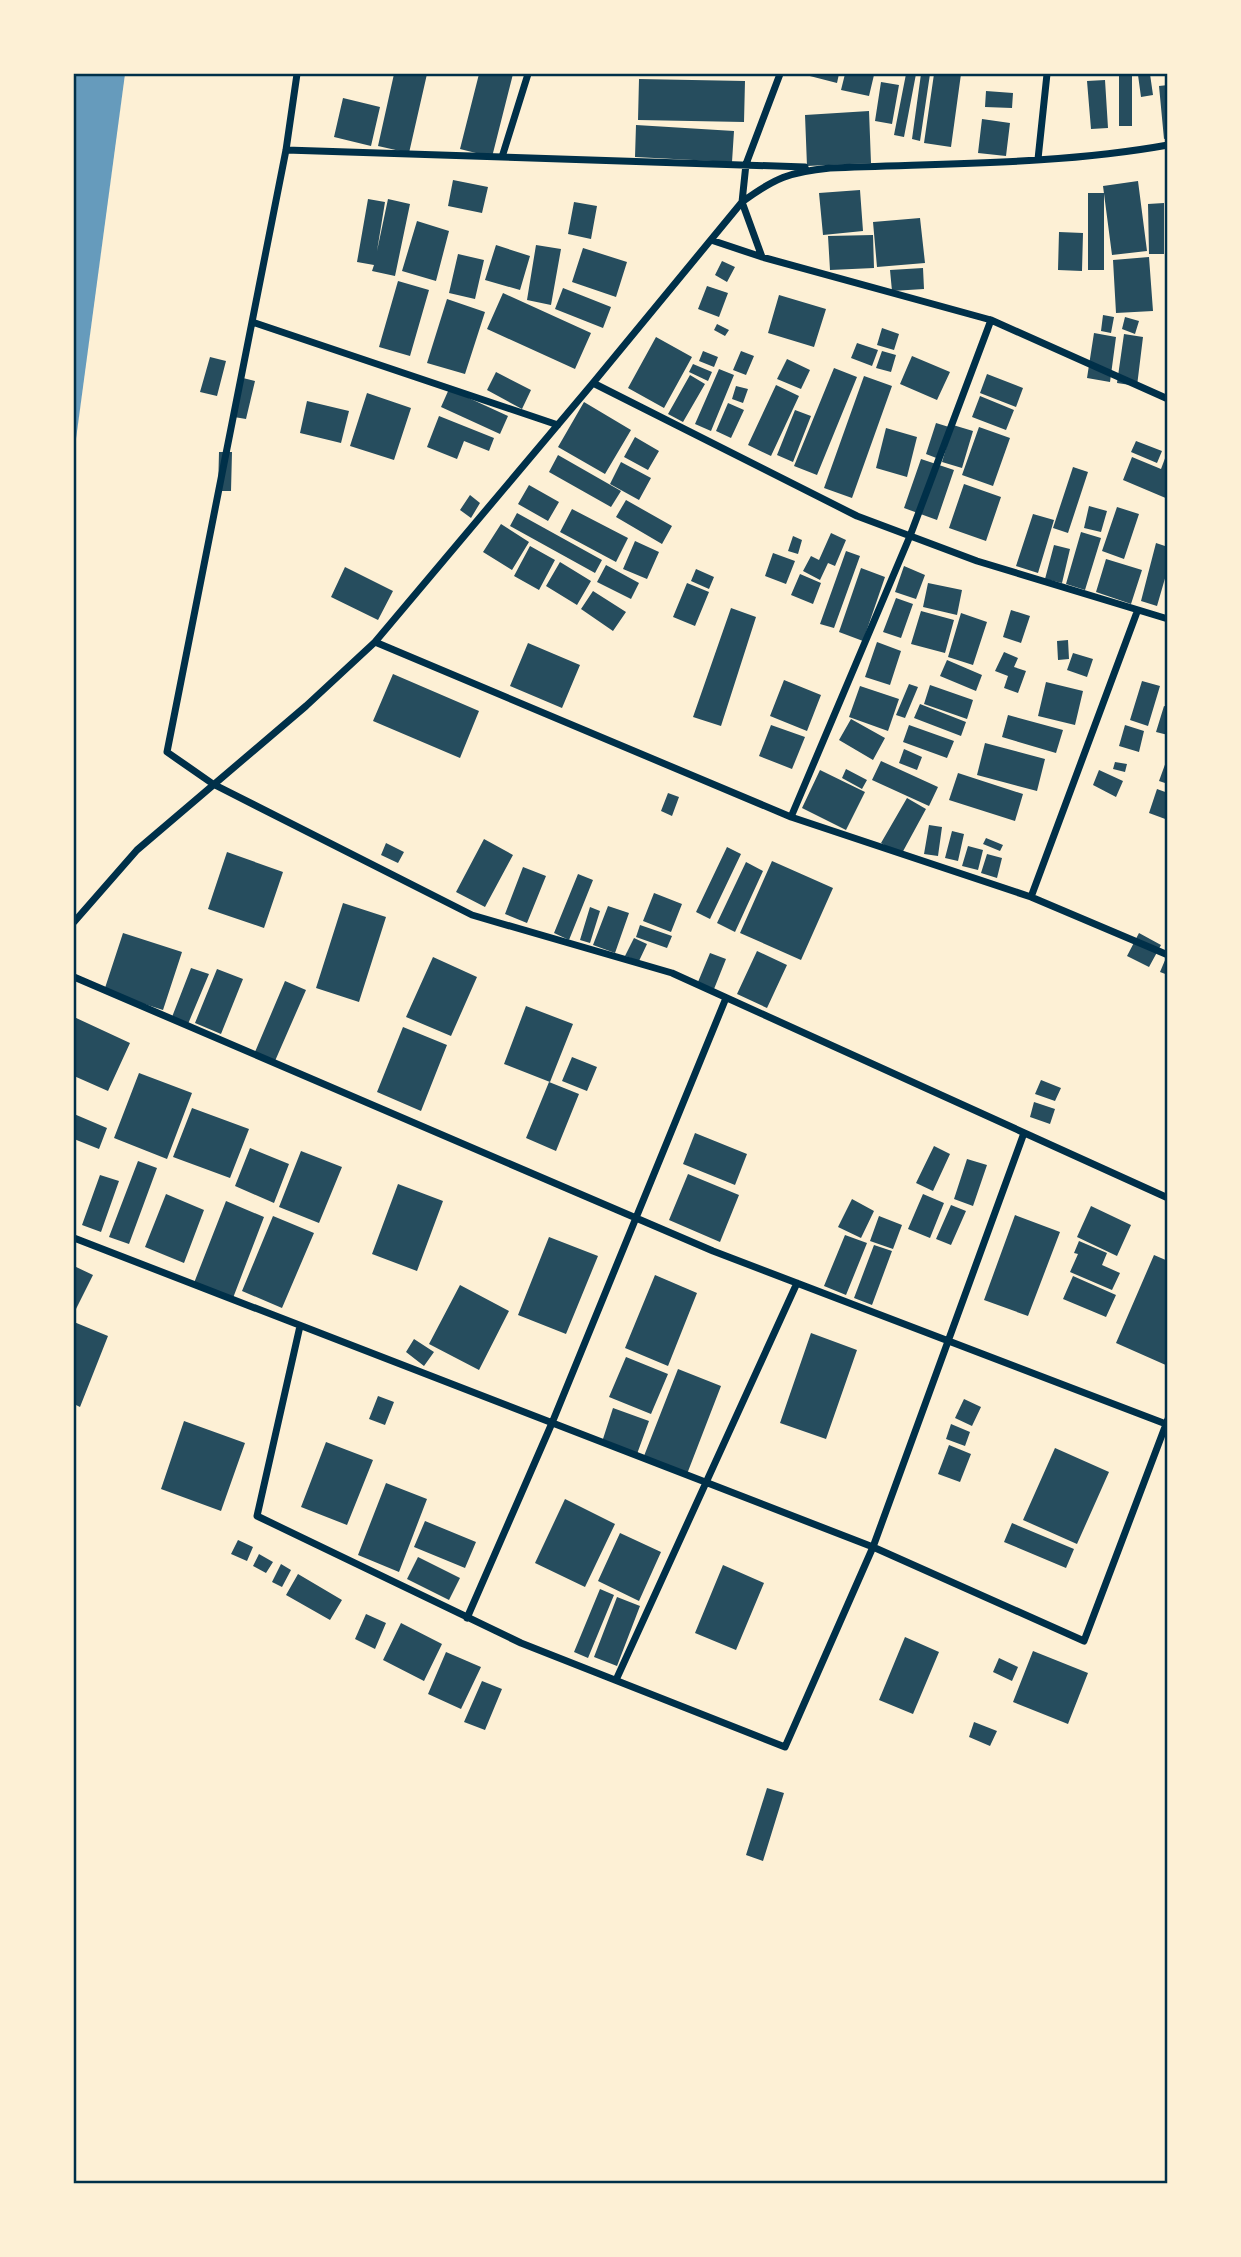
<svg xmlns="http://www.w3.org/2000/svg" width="1241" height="2257" viewBox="0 0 1241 2257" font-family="Poppins,sans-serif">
<rect width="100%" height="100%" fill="#fdf0d5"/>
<path fill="#669bbc" d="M74,74h51l-51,380z"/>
<path fill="#264d5e" d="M394,74h33l-18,79 -31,-7z
M479,74h34l-21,83 -32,-8z
M802,74h37l-2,9z
M845,74l29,1 -5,21 -28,-6z
M906,74h10l-12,63 -10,-2z
M921,74h9l-10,67 -8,-2z
M934,74h27l-10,73 -27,-4z
M1119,74h13v52h-13z
M1150,74l3,21 -12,2 -3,-22z
M639,79l106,2 -1,41 -106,-2z
M1105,80l3,48 -17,1 -4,-48z
M881,82l18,3 -7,39 -17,-3z
M1168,85v53l-4,1 -5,-53z
M986,91l27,2 -1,15 -27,-1z
M343,98l37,9 -9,39 -37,-9z
M869,111l2,52 -64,3 -2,-51z
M982,119l28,4 -4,33 -28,-3z
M636,125l98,6 -2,31 -97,-5z
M453,180l35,7 -6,26 -34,-7z
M1138,181l9,70 -35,4 -9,-69z
M860,190l3,41 -40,4 -4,-42z
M1088,193h16v77h-16z
M368,199l17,3 -8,49 11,-52 22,5 -15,72 -23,-5 2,-6 -17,-3z
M574,202l23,4 -6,33 -23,-5z
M1164,203v51h-15l-1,-50z
M920,218l5,45 -48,4 -4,-45z
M417,221l32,10 -13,50 -34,-10z
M1059,232l24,1 -1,38 -24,-1z
M873,235l1,33 -44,2 -2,-34z
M496,245l34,11 -10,34 -35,-10z
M536,245l25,4 -10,56 -24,-5z
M583,248l44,14 -11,35 -44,-15z
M458,254l26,6 -9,39 -26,-6z
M1149,257l4,54 -37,2 -3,-53z
M722,261l13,6 -8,15 -12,-7z
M923,268l1,21 -32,2 -2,-21z
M398,281l31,9 -19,66 -31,-9z
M707,286l21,7 -9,24 -21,-8z
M563,288l48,19 -8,21 -48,-19z
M503,293l88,40 -16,36 -88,-40z
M779,295l47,14 -12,38 -46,-14z
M447,299l38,13 -20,62 -38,-11z
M1103,315l11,2 -3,16 -10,-2z
M1125,317l14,4 -4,13 -13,-5z
M717,324l12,6 -4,6 -11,-6z
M882,328l17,6 -5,16 -17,-5z
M1094,333l22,4 -6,45 -23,-4z
M1124,334l19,3 -6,49 -20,-3z
M656,337l36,20 -28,51 -36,-20z
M857,343l21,7 -6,16 -21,-8z
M703,351l15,6 -4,10 -15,-6z
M741,351l13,5 -8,19 -13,-5z
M882,351l14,4 -5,17 -15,-4z
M912,356l38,16 -13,28 -37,-16z
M210,357l16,4 -9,35 -17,-4z
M787,359l23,11 -9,19 -24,-10z
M693,364l19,8 -4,9 -19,-9z
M834,368l23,9 -40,98 -23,-9z
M719,369l15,6 -23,56 -16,-7z
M496,372l35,18 -9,19 -35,-19z
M987,374l36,14 -7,19 -36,-14z
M690,375l15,9 -22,38 -15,-8z
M864,376l28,10 -40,112 -28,-10z
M243,378l12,3 -9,38 -12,-2z
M776,385l23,11 -28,60 -23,-11z
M736,386l12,3 -5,14 -11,-4z
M449,389l59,27 -8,18 -59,-27z
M367,393l44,15 -17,52 -44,-14z
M980,396l34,14 -8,20 -34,-13z
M307,401l42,10 -8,32 -41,-10z
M584,402l47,28 -26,44 -47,-27z
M728,403l16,7 -13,28 -15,-7z
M795,410l16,6 -18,46 -16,-7z
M439,416l55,22 -5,13 -25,-10 -7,18 -30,-12z
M936,423l13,4 -10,32 -13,-5z
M953,425l20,6 -11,37 -20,-6z
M979,427l31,11 -17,48 -31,-11z
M886,428l31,9 -10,40 -31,-9z
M635,437l24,14 -11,19 -24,-13z
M1136,441l26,10 -5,12 -26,-11z
M219,452h13l-1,39h-13z
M1167,453l1,46 -45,-19 9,-23 29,12z
M558,455l63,36 -10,16 -62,-35z
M921,459l33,11 -17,50 -33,-12z
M621,462l30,16 -12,22 -29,-16z
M1073,467l15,5 -20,61 -15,-5z
M964,484l37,13 -15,44 -37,-13z
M529,485l30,17 -11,19 -30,-17z
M470,495l10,8 -9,15 -11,-8z
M626,500l46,26 -10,18 -46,-27z
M1089,506l18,5 -6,21 -17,-4z
M1117,507l22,7 -15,45 -22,-8z
M572,509l56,29 -12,24 -56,-30z
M517,513l85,47 -7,13 -85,-47z
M1033,514l21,6 -16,53 -22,-7z
M501,524l28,18 -17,28 -29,-18z
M1081,532l20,6 -16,52 -19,-6z
M831,533l15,7 -11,26 -7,-3 -8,17 -17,-9 8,-15 8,4z
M793,536l9,4 -4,14 -10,-3z
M635,541l24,11 -12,27 -24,-10z
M1156,543l12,4v21l-11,38 -16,-5z
M1054,545l16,4 -8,34 -17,-4z
M530,546l25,14 -16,30 -25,-14z
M846,551l14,5 -26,72 -14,-4z
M773,553l22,8 -9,23 -21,-8z
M1106,559l36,11 -11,34 -35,-12z
M560,562l31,19 -14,24 -31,-19z
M606,565l33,18 -8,16 -34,-17z
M904,566l21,9 -9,24 -21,-7z
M345,567l48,24 -15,29 -47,-23z
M861,568l24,9 -22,64 -24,-9z
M696,569l18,8 -5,12 -18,-8z
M800,574l21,9 -8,21 -22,-9z
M687,583l22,9 -14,34 -22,-9z
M928,583l34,7 -5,25 -34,-8z
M593,591l33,21 -13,19 -32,-22z
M896,598l17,6 -12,34 -18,-6z
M731,608l25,9 -35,109 -28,-9z
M1011,610l19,6 -9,27 -18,-6z
M921,611l33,9 -9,33 -34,-9z
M961,613l26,9 -14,43 -25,-8z
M1068,640l1,19 -11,1 -1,-19z
M877,642l24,9 -11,34 -25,-8z
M528,643l52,22 -18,43 -52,-22z
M1004,652l14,6 -4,9 12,4 -8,22 -14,-5 4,-12 -13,-5z
M1073,653l20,6 -6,18 -20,-7z
M947,660l35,15 -6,16 -36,-15z
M393,674l86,37 -19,47 -87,-37z
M784,680l37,15 -14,36 -37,-15z
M1142,681l18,5 -12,40 -18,-6z
M1046,682l37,9 -8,34 -37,-9z
M909,684l9,3 -13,31 -9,-3z
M930,685l43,15 -6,19 -43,-15z
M860,686l39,13 -11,32 -39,-14z
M920,704l46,18 -5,14 -47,-18z
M1164,706l4,1v28l-12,-3z
M1008,715l55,15 -7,23 -54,-16z
M851,719l34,19 -12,22 -34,-20z
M771,725l34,12 -13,32 -33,-13z
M909,725l45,16 -7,17 -44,-16z
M1125,725l19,6 -5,21 -20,-6z
M985,743l60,16 -8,32 -60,-16z
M904,749l18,8 -5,13 -18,-7z
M1167,759h1v25l-9,-3z
M881,761l57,26 -9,19 -57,-26z
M1115,762l12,2 -2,8 -12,-3z
M846,769l21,11 -5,9 -20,-11z
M820,770l45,22 -19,38 -44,-22z
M1099,770l24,11 -7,16 -23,-12z
M958,773l65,21 -8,27 -66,-21z
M1157,789l11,4v27l-19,-7z
M668,793l11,4 -7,19 -11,-5z
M907,798l19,11 -25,46 -20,-12z
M929,825l13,2 -4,29 -14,-2z
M952,831l12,3 -6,27 -13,-3z
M986,838l17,7 -3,6 -17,-7z
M484,839l29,16 -28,52 -29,-15z
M386,843l18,9 -6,11 -17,-8z
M968,846l15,4 -5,20 -16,-4z
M727,847l14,7 -31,65 -14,-7z
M227,852l56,20 -19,56 -56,-19z
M987,854l15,4 -5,20 -16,-5z
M772,861l61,27 -32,72 -61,-27z
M746,862l17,9 -28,61 -18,-9z
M523,867l23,9 -19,47 -22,-9z
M578,874l15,6 -24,60 -15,-7z
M654,893l28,11 -11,28 -28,-11z
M343,903l43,14 -27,85 -43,-14z
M608,906l21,7 -14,40 -22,-8z
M590,907l10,4 -10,32 -10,-3z
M640,925l32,11 -5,12 -31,-11z
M123,933l59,19 -19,58 -59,-19z
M1139,933l22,12 -12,22 -22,-11z
M634,938l13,6 -8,17 -14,-5z
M757,951l30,14 -20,43 -30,-14z
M710,953l16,6 -12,30 -16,-7z
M1168,953v22l-8,-3z
M433,957l44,20 -26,59 -45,-19z
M191,968l18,6 -21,50 -16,-7z
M217,969l26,10 -22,55 -26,-11z
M285,981l21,9 -31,71 -20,-9z
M526,1006l47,18 -23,58 -46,-18z
M74,1017l56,26 -22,48 -34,-15z
M403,1027l44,18 -26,66 -44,-19z
M572,1057l25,10 -10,24 -25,-10z
M139,1073l53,20 -25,66 -53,-21z
M1041,1080l20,8 -6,13 -20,-7z
M549,1082l30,12 -23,57 -30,-13z
M1034,1102l21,7 -5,15 -20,-7z
M192,1108l57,21 -19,49 -57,-21z
M74,1114l33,14 -8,21 -25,-10z
M695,1133l52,21 -12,31 -52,-21z
M934,1146l16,8 -17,37 -17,-8z
M250,1148l39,16 -15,39 -39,-17z
M301,1151l41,16 -23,56 -40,-16z
M967,1159l20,6 -14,41 -19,-7z
M138,1161l19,7 -28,76 -20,-7z
M688,1174l51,21 -19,47 -51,-22z
M100,1175l19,6 -18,51 -19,-7z
M398,1184l45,17 -26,70 -45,-17z
M166,1194l38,16 -20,53 -39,-16z
M923,1194l21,9 -14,35 -22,-9z
M852,1199l22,12 -13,27 -23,-11z
M226,1201l38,16 -31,81 -39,-15z
M951,1205l15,6 -15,34 -15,-6z
M1091,1206l40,19 -14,31 -40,-19z
M1015,1215l45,17 -32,84 -44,-16z
M273,1216l41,17 -32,75 -40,-17z
M879,1216l23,9 -9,24 -23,-8z
M845,1235l22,8 -21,52 -22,-9z
M549,1237l49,19 -32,78 -48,-19z
M1079,1241l28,12 -5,12 18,8 -8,17 -42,-18 8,-18 -4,-1z
M874,1245l18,6 -20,54 -18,-7z
M1154,1255l14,6v105l-52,-23z
M74,1266l19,9 -17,34 -2,-1z
M655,1275l42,18 -29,73 -43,-18z
M1073,1276l43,19 -10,22 -43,-18z
M460,1285l49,26 -30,59 -50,-26z
M74,1322l34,14 -28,71 -6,-3z
M811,1333l46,17 -31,89 -46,-16z
M414,1339l20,13 -10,14 -18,-14z
M626,1357l42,17 -17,40 -42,-17z
M678,1369l43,17 -34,88 -43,-18z
M378,1396l16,6 -9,23 -16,-6z
M964,1399l17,8 -9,19 -17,-8z
M613,1408l36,13 -12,33 -35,-12z
M184,1421l61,22 -24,68 -60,-22z
M951,1424l19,8 -5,14 -19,-7z
M326,1442l47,18 -26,65 -46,-18z
M949,1445l22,9 -11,28 -22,-8z
M1055,1448l54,24 -32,72 -54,-24z
M386,1483l41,16 -28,73 -41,-17z
M565,1499l50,25 -30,63 -50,-24z
M425,1521l51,21 -11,26 -51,-21z
M1012,1523l62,26 -8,19 -62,-26z
M620,1533l41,19 -22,49 -41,-20z
M238,1540l15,7 -6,14 -16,-7z
M259,1554l14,8 -7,11 -13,-7z
M418,1557l42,21 -11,22 -42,-21z
M281,1564l10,6 -9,17 -10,-5z
M723,1565l41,18 -28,67 -41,-17z
M298,1574l44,26 -12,20 -44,-25z
M600,1589l14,6 -26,63 -14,-6z
M617,1597l23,9 -23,60 -23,-9z
M366,1614l20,9 -11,26 -20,-10z
M401,1623l41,21 -18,37 -41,-21z
M905,1637l34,15 -26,62 -34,-14z
M1033,1651l55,22 -20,51 -55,-22z
M446,1652l35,15 -20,42 -33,-15z
M999,1658l19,9 -6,14 -19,-9z
M482,1681l20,8 -17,41 -21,-8z
M974,1722l23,9 -7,15 -21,-9z
M767,1788l17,5 -21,68 -17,-6z"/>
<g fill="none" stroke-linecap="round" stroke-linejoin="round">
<path stroke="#003049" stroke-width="7" d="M297,74l-11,76 -119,602 46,32 259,131 200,58 496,225
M286,150l519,17
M502,157l26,-83
M1038,159l9,-85
M711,240l51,17 229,63 -81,216 -119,281
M762,257l-20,-55 4,-38 34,-90
M991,320l177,79
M252,322l306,103
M593,383l264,133 120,45 191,58
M375,642l416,175 240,80 137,58
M1031,897l106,-285
M74,922l63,-72 169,-144 69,-64 218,-259 149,-181c33,-24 47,-30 88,-34 112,-5 227,-3 338,-23
M74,977l639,274 453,173
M74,1238l799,309 151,-414
M300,1326l-43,190 264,127 264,104 88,-200 211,94 84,-222
M467,1618l85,-195 174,-425
M616,1680l181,-397"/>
</g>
<rect width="1241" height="2257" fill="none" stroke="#fdf0d5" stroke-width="150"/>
<rect x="75" y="75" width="1091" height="2107" fill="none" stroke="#003049" stroke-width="2.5"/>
</svg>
